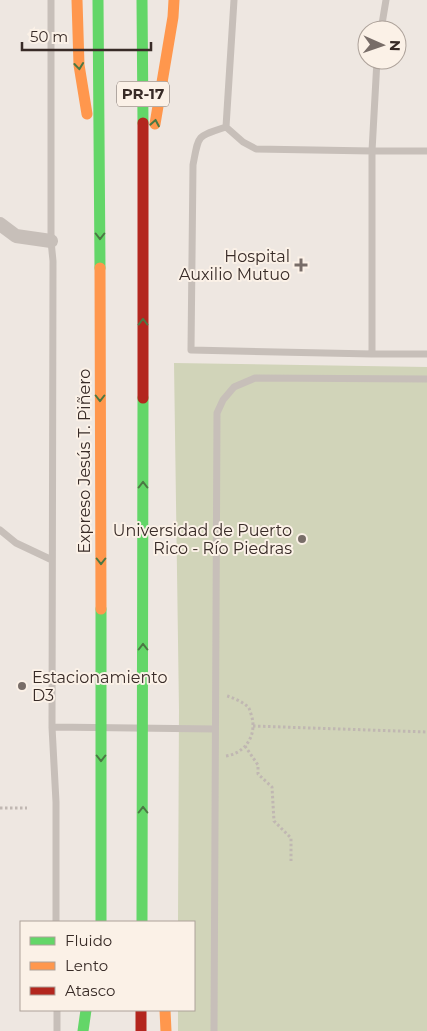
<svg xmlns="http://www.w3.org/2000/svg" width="427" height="1031" viewBox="0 0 427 1031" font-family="Montserrat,sans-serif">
<rect width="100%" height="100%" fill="#eee7e1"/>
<path fill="#d1d4b9" d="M174,363l253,4v664h-249v-21h16v-88h-16l1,-212z"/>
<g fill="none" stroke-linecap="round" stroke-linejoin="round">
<path stroke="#c0b7b2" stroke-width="3" stroke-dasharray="2.5 2.5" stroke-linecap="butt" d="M253,726l174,6
M245,746l13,19v9l14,13 2,34 17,17v23
M226,756c20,-3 32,-22 25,-42 -1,-2 -1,-5 -3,-7 -5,-5 -14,-9 -21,-11
M0,808h27"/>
<path stroke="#c7bfb9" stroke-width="7" d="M51,0v241l2,20 -1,466 4,75v120
M234,0l-8,127c-30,10 -27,7 -33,38l-2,185 181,4h55
M381,30l5,-30
M226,127l17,15 13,7 116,2h55
M372,354v-203l5,-91
M0,530l16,13 36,17
M52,727l163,2
M57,1010v21
M214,1031l3,-618 6,-13 11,-13 21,-9 172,1"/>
<path stroke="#c7bfb9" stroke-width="14" d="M0,224l16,12 35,5"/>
<path stroke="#63d668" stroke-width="11" d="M98,0l2,268
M142,0l1,123
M101,609v313
M142,922l1,-524
M83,1031l3,-21"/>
<path stroke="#ff974d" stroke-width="11" d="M77,0l2,65 8,49
M155,124l18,-107 1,-17
M100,268l1,341
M165,1010l1,21"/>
<path stroke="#b3261e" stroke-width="11" d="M143,123v275
M141,1010v21"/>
</g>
<defs><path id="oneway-chevron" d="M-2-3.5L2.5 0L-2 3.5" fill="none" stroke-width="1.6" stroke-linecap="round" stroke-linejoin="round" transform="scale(1.25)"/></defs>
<g stroke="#4b7844">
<use href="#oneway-chevron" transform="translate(79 66) rotate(84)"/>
<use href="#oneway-chevron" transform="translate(155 123) rotate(-80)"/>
<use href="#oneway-chevron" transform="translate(100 236) rotate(90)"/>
<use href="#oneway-chevron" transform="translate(143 322) rotate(-90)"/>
<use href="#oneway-chevron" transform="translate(100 398) rotate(90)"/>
<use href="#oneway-chevron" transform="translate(143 485) rotate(-90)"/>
<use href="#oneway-chevron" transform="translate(101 561) rotate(90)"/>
<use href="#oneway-chevron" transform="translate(143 647) rotate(-90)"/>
<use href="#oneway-chevron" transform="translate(101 758) rotate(90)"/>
<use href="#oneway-chevron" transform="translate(143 810) rotate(-90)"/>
</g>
<g fill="#786d68" stroke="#fbf1e7" stroke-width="2">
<path d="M298.5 257.5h5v5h5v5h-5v5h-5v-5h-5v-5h5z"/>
<circle cx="302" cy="539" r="5"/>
<circle cx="22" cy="686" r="5"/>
</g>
<g text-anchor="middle" stroke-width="4" stroke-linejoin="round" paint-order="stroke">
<rect fill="#fbf1e7" stroke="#726661" stroke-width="1" x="117" y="81.5" width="52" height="25" rx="4"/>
<g font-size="15" font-weight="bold" fill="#382b27">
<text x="143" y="99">PR-17</text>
</g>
<g font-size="16" fill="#382b27" stroke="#fbf1e7" text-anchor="end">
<text x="290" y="262">Hospital<tspan x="290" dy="18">Auxilio Mutuo</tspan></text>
<text x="292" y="536">Universidad de Puerto<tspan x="292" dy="18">Rico - Río Piedras</tspan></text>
<text x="32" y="683" text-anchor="start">Estacionamiento<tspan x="32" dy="18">D3</tspan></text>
</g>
<g font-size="16" fill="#382b27" stroke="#fbf1e7">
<text transform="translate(84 461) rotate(-90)" y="6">Expreso Jesús T. Piñero</text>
</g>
</g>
<rect x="20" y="921" width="175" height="90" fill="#fbf1e7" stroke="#ada29a"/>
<rect x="30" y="937" width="25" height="8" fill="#63d668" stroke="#ada29a"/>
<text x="65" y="946" font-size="15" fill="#382b27">Fluido</text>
<rect x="30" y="962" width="25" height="8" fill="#ff974d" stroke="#ada29a"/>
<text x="65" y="971" font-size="15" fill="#382b27">Lento</text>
<rect x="30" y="987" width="25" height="8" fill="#b3261e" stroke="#ada29a"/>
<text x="65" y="996" font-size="15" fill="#382b27">Atasco</text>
<g transform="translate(382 45) rotate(92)"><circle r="24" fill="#fbf1e7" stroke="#ada29a"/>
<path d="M0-4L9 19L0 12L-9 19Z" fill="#786d68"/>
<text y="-8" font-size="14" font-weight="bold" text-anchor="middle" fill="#382b27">N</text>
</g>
<path d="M22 42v8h129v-8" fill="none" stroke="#382b27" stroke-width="2.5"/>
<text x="30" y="42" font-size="15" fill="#382b27" stroke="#fbf1e7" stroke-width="4" paint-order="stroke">50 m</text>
</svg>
